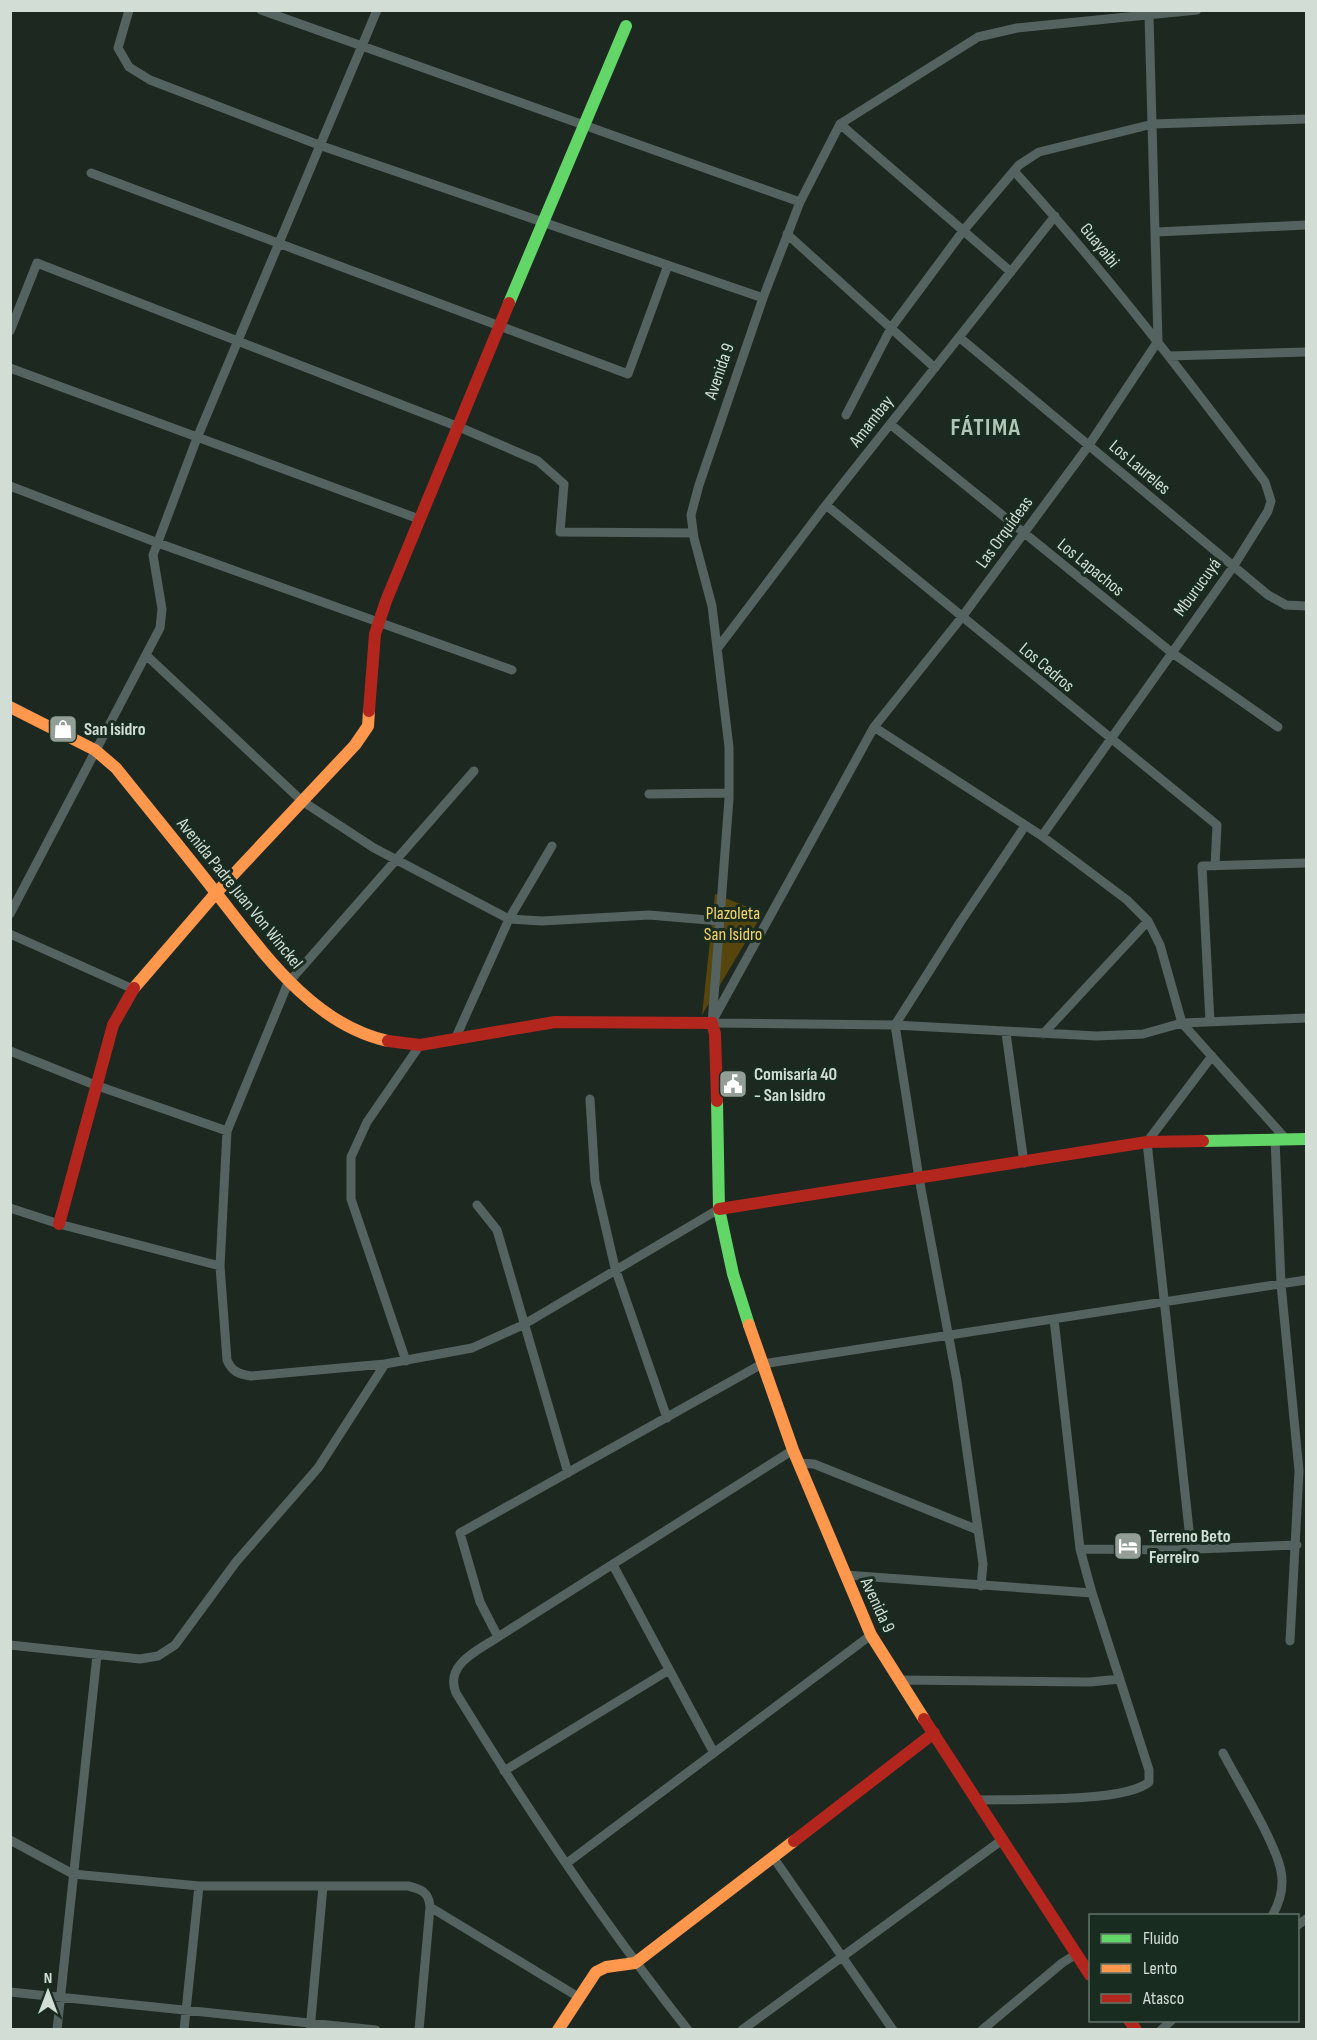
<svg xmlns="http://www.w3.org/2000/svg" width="1317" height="2040" viewBox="0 0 1317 2040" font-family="'Sofia Sans Condensed',sans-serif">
<rect width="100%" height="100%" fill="#1d2821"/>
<path fill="#56450d" d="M715,894l48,19 -61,102z"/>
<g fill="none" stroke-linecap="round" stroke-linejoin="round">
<path stroke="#546260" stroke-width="9" d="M129,10l-11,38 11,19 21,13 169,65 444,153
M261,10l539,192
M840,124l171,148
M1014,171c90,99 171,205 251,311l6,19 -3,10 -35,56 -191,269
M91,173l537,201 40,-109
M1157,232l149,-7
M787,234l148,134
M10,331l27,-68 422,164 79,34 26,23 -4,48 133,1
M959,337l309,258 18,10 20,1
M1169,356l137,-4
M10,368l409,151
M846,415l45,-87 72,-97 56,-66 20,-13 114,-28 153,-5
M890,424l281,228 107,75
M10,486l148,57 354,127
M826,505l391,320 -2,41
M717,649l109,-144 229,-289
M147,656l155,145 72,47 135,71 33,2 107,-6 71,6
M874,727l168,109 85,64 21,21 12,24 22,78 103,115
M474,771l-186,212 -61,148 -7,135 7,94c5,12 12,14 24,16l134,-12 87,-16 51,-23 196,-116
M649,794l80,-1
M10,914l150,-286 2,-19 -9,-54 44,-117 180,-428
M10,934l123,55
M714,1018l160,-291 88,-110 127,-172 69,-104 -9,-326
M1210,1022l-8,-156 104,-3
M712,1023l17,-224v-52l-17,-141 -18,-68 -3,-23 8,-30 64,-187 37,-96 40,-78 138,-87 39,-9 180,-18
M712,1023l183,2 201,11 47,-2 39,-11 124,-5
M1006,1033l18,130
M1043,1034l105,-113
M456,1037l53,-118 43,-73
M10,1051l85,34 132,46
M590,1099l5,82 20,87 52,150
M1275,1138l6,146 18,187 -9,170
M477,1205l20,25 71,243
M10,1208l49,16 161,42
M406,1361l-55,-162v-42l16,-35 53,-77
M799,1463l15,1 164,66
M1191,1548l-44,-406 65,-86
M1080,1549l93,1 124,-5
M613,1565l101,188
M845,1575l247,18
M981,1586l2,-22 -26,-183 -38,-203 -24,-153 66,-104 64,-95
M498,1637l-18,-35 -20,-69 302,-169 544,-84
M10,1645l130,14 18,-3 17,-11 61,-83 82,-94 67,-104
M898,1680l192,2 30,-3
M1223,1753c15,29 52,88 58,118 3,15 -1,31 -9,45
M504,1771l165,-101
M976,1800c36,-1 149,3 173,-18v-12l-57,-177 -12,-44 -26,-230
M10,1840l63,34 126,12h209c13,3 21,6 22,21l-11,123
M773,1857l120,173
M567,1863l304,-228
M430,1907l150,91
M1298,1925l8,-6
M10,1992l366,38
M57,2030l40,-375
M184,2030l15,-144
M310,2030l13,-144
M688,2030c-85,-107 -161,-221 -232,-337 -12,-29 23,-43 42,-56l295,-187
M742,2030l260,-190
M982,2030l80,-67 13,-8
M1161,2030l11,-10"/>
<path stroke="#63d668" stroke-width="12" d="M509,303l117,-277
M717,1101l2,108 14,65 16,51
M1203,1141l103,-2"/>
<path stroke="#ff974d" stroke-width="12" d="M10,707l85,43 21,18c32,40 65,80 97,121 47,59 97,135 175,152
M134,988l82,-95 139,-148 13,-19 1,-15
M749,1325l44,125 78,185 53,84
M558,2030l38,-58 10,-5 29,-4 159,-122"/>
<path stroke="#b3261e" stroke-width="12" d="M369,711l6,-77 11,-33 123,-298
M388,1041l32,4 135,-23 157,1 3,11 2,67
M719,1209l428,-67 56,-1
M59,1224l54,-199 21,-37
M924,1719l166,256
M794,1841l140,-108
M1129,2020l7,10"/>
</g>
<defs>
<g id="shop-square" transform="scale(1.5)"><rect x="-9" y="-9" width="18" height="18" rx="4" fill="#939e96" stroke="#192c20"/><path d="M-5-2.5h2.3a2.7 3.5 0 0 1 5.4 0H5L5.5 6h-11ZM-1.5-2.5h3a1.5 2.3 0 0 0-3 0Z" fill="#fff"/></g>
<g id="civic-square" transform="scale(1.5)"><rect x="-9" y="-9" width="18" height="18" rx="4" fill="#939e96" stroke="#192c20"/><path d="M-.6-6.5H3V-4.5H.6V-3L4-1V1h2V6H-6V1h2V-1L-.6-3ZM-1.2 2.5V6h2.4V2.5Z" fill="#fff"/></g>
<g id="hotel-square" transform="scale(1.5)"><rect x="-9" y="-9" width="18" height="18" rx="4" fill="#939e96" stroke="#192c20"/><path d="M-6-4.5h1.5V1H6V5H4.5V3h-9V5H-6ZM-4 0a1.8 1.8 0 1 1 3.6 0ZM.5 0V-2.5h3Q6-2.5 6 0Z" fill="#fff"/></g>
</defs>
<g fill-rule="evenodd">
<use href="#shop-square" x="63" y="729"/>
<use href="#civic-square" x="733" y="1084"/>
<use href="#hotel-square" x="1128" y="1546"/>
</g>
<g text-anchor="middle" stroke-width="6" stroke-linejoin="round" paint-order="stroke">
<g font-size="18" fill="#d2ded5" stroke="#192c20">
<text transform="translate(1100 245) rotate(51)" y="6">Guayaibi</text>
<text transform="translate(719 371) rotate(-71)" y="6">Avenida 9</text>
<text transform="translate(871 421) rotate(-52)" y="6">Amambay</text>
<text transform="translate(1140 467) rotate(40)" y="6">Los Laureles</text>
<text transform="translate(1004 532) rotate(-54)" y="6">Las Orquídeas</text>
<text transform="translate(1091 567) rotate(39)" y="6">Los Lapachos</text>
<text transform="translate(1197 587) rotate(-54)" y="6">Mburucuyá</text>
<text transform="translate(1047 667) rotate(40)" y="6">Los Cedros</text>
<text transform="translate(240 893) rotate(51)" y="6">Avenida Padre Juan Von Winckel</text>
<text transform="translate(878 1605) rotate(65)" y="6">Avenida 9</text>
</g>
<g font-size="18" font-weight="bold" fill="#d2ded5" stroke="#192c20" text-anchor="start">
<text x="84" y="735">San isidro</text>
<text x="754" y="1080">Comisaría 40<tspan x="754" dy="21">- San Isidro</tspan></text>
<text x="1149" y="1542">Terreno Beto<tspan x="1149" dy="21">Ferreiro</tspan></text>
</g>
<g font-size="18" fill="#fad369" stroke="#192c20">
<text x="733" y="919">Plazoleta<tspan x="733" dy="21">San Isidro</tspan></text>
</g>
<g font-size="24" font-weight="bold" letter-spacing="1.5" fill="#b0c7b7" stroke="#192c20">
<text x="986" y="435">FÁTIMA</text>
</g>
</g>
<rect width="1317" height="2040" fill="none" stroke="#d2ded5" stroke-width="24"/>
<rect x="1089" y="1914" width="210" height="108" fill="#192c20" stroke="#637368" stroke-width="1.5"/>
<rect x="1101" y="1934" width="30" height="9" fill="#63d668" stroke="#637368" stroke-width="1.5"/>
<text x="1143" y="1944" font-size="18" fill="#d2ded5">Fluido</text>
<rect x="1101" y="1964" width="30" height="9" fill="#ff974d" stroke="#637368" stroke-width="1.5"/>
<text x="1143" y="1974" font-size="18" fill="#d2ded5">Lento</text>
<rect x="1101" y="1994" width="30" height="9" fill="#b3261e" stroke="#637368" stroke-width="1.5"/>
<text x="1143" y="2004" font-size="18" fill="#d2ded5">Atasco</text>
<g transform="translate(48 1992)" stroke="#192c20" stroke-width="4.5" paint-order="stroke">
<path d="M0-4.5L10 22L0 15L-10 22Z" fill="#d2ded5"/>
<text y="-9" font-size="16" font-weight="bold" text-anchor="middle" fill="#d2ded5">N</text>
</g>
</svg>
